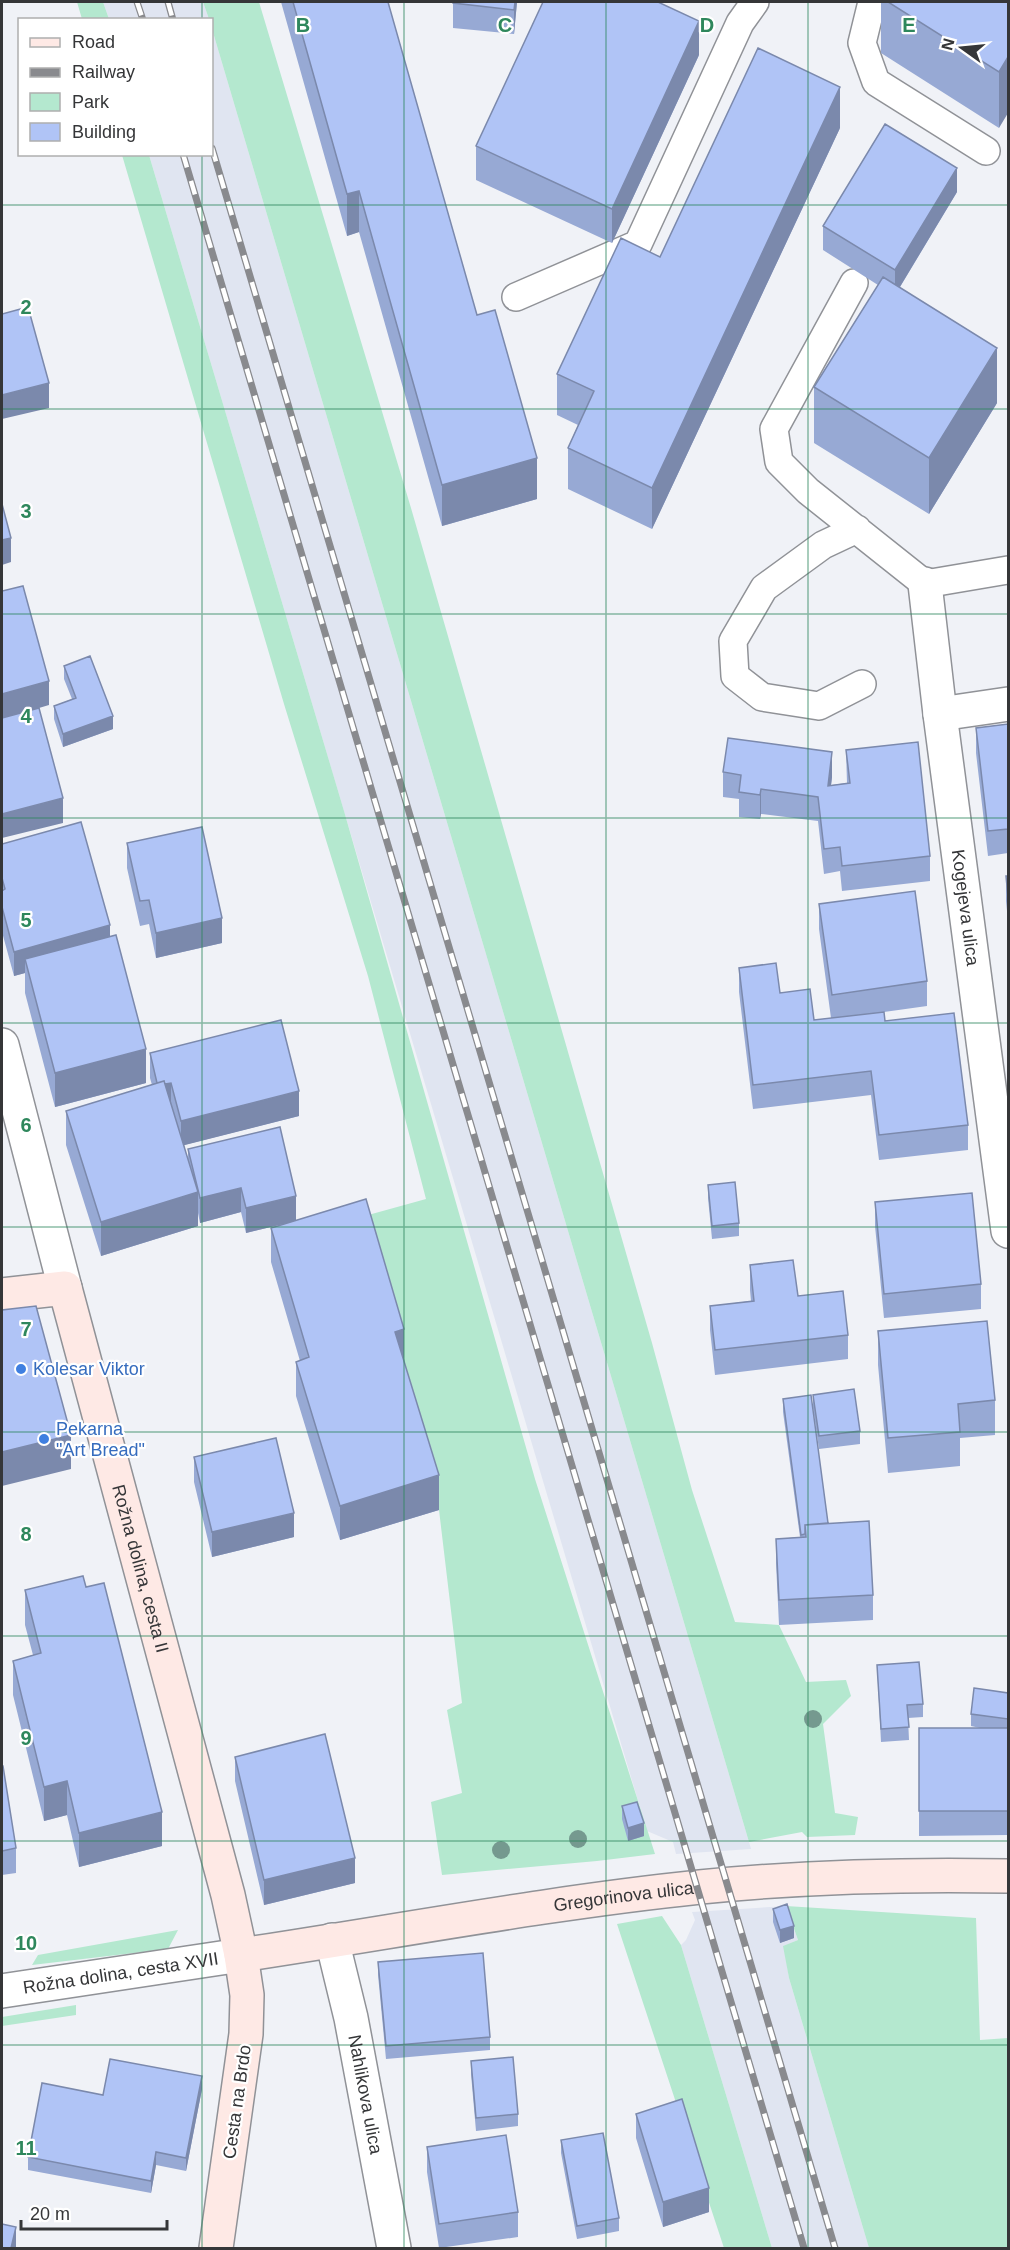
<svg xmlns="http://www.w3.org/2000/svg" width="1010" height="2250" viewBox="0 0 1010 2250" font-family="Arial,sans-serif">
<rect width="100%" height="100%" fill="#f0f2f7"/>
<path fill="#e0e5f1" d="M103,2h100l6,17h-100z
M212,29l537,1813 2,7 -75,5 -3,-12 -26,-11 -498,-1676 63,-1z
M786,1906l12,34 -14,6 5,32 80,270h-97l-91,-303 5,-5 9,-20 -3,-8z"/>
<path fill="#b4e8cf" d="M77,2h26l6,17h-27z
M203,2h56l152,506 241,835 40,147 43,132 44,3 27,57 40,-2 5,16 -28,28 12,89 23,4 -3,18 -48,2 -5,-5 -53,10 -537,-1813v-9l-3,-1z
M122,155h27l195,656 191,668 120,375 -58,7 -155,14 -11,-73 31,-9 -15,-83 15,-7 -23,-193 -44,-144 -34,-149 65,-18 -58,-223 -84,-272z
M786,1906l190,12 4,122 28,-2v210h-139l-80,-270 -6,-32 15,-6z
M662,1916l19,29 91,303h-48l-107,-324z
M178,1930l-10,19 -136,16 6,-10z
M76,2005v10l-74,11v-9z"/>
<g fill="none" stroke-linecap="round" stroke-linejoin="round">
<g stroke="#909297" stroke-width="30">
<path id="lane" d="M872,2l-10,41 14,39 110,69
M854,283l-80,146 5,33 29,29 117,93 83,-14
M516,297l122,-53 102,-221 15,-21
M857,529l-34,16 -59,43 -31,53 2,35 27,21 57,9 43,-22"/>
</g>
<g stroke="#909297" stroke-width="36">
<g id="street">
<path id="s1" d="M925,584l15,130 68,517"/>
<path d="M940,714l68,-10"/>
<path d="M2,1045l63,243"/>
<path id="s2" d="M332,1940l19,78 43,230"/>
<path id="s3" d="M2,1991l239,-36"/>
</g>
</g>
<g stroke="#909297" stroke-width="36">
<g id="secondary">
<path id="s4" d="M2,1295l63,-7 163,607 13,60 6,40 -1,39 -30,214"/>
<path id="s5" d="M241,1955c153,-23 305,-52 459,-68 102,-10 206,-13 308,-11"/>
</g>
</g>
<use href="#lane" stroke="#fff" stroke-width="27"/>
<use href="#street" stroke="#fff" stroke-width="33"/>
<use href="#secondary" stroke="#fee9e5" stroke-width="33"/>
<g stroke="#898a8e" stroke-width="7">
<path id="rail" d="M137,2l6,18
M168,2l5,18
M212,148l623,2100
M183,154l621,2094"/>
</g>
<use href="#rail" stroke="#fff" stroke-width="4.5" stroke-dasharray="14" stroke-linecap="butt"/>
</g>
<g fill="#75998f">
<circle cx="813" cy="1719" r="9"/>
<circle cx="578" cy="1839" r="9"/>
<circle cx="501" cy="1850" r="9"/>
</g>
<path fill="#97a9d4" d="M281,2h107l89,313 60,184 -95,27 -83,-294 -12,4z
M453,2h64l-3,32 -61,-6z
M881,2h127l-9,126 -118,-75z
M699,55l-87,188 -136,-63v-34z
M840,128l-188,401 -84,-40v-41l10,-23 -21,-10v-41l103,-117z
M957,192l-57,95 97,116 -68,111 -115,-71v-56l64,-102 -55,-35v-24z
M64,666l49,63 -50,18 -9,-28v-13l18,-7 -8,-20z
M1008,724v129l-20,3 -12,-103v-25z
M846,750l84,106v25l-88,10 -2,-20 -16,3 -6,-53 -57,-7 -1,5 -21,-2v-18l-16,-2v-25l109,5 -1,8 16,-2z
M127,843l95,100 -66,15 -7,-34 -9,2 -13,-58z
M2,844l108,93 36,146 -91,24 -30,-114v-20l-11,3 -12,-44z
M1006,876h2v45l-2,-20z
M819,904l108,77v25l-43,6 1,9 83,104v25l-89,10 -8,-65 -118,14 -14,-117v-24l41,25 34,27 17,-2 -12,-89z
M150,1053l149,63 -115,29 4,16v-12l108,72 108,141 35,148 -99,30 -44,-144v-34l4,-1 -29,-99v-34l25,-7 -50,12 -5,-21 -41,11 -2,-10v13l-97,30 -35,-111v-34l86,-26 -2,-7z
M708,1185l31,38v13l-27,3 -4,-41z
M875,1202l106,82v25l-97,9 -9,-92z
M750,1265l98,70v24l-133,16 -5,-45v-24l41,-5 -1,-11z
M878,1331l117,69v35l-35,3v28l-72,7 -10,-108z
M813,1395l47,36v13l-41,5 -6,-41z
M783,1399l45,124 45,72v25l-94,5 -3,-62v-24l24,-2 -17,-125z
M194,1457l100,80 -82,20 -18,-75z
M86,1587l76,259 -83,21 -12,-52 -23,6 -31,-126v-34l20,-6 -8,-30v-35z
M877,1665l46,39v13l-15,1 1,22 -28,2z
M1008,1693v142l-89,1v-108h61l-9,-2v-12z
M235,1757l120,126 -91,22 -29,-124z
M2,1766l14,82v25l-14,2z
M622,1806l22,30 -16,5 -6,-22z
M773,1909l21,29 -14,5 -7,-21z
M378,1962l112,75v13l-104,9 -8,-84z
M471,2061l47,53v12l-42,5 -5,-57z
M202,2089l-16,82 -30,-6 -5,28 -123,-23v-13l75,-62z
M636,2114l73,98 -46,15 -27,-89z
M561,2140l58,78v13l-42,8 -16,-86z
M427,2147l91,65v25l-79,11 -12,-76z"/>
<path fill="#7b89ac" d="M515,2h2l-3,32v-24z
M699,21v34l-87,188v-34z
M1008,57v56l-9,15v-56z
M840,87v41l-188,401v-41z
M957,168v24l-62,103v-25z
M359,191v41l-12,4v-42z
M997,348v55l-68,111v-56z
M49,383v25l-47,11v-24z
M537,458v41l-95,27v-41z
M11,538v24l-9,3v-25z
M49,681v24l-47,14v-25z
M113,716v13l-50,18v-13z
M832,752v25l-4,33v-24z
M761,789v25l-1,5v-24z
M63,798v25l-61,15v-24z
M222,918v25l-66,15v-25z
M110,925v24l-85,10v14l-11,3v-24z
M146,1049v34l-91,24v-34z
M171,1083v24l-13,-21z
M299,1091v25l-118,30v-25z
M241,1188v24l-41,11v-25z
M198,1192v34l-97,30v-34z
M296,1196v25l-50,12v-25z
M404,1329v34l-9,-31z
M71,1435v34l-69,17v-34z
M439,1475v35l-99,30v-34z
M294,1513v24l-82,20v-25z
M67,1781v34l-23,6v-34z
M162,1812v34l-83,21v-34z
M644,1823v13l-16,5v-13z
M355,1858v25l-91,22v-25z
M794,1926v12l-14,5v-13z
M202,2076v13l-16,82v-13z
M156,2152v13l-5,28v-12z
M709,2188v24l-46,15v-25z
M16,2227v21h-5z"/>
<path fill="#b0c4f6" stroke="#7b89ac" stroke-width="1.5" d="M293,2h95l89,313 18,-5 42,148 -95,27 -83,-294 -12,3z
M453,2h62l-1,8 -61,-7z
M543,2h115l41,19 -87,188 -136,-63z
M888,2h120v55l-9,15z
M758,48l82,39 -188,401 -84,-40 26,-57 -37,-17 64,-136 39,19z
M885,124l72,44 -62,102 -72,-44z
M883,277l114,71 -68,110 -115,-71z
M28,307l21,76 -47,12v-81z
M2,504l9,34 -9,2z
M23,586l26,95 -47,13v-103z
M90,656l23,60 -50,18 -9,-28 22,-8 -12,-32z
M39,708l24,90 -61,16v-96z
M1008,724v105l-20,2 -12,-103z
M728,738l104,14 -4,34 22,-3 -4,-33 72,-8 12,114 -88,10 -2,-19 -16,2 -6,-52 -57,-8 -1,6 -21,-3 2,-17 -18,-3z
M81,822l29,103 -96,27 -12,-45v-16l3,-2 -3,-11v-34z
M202,827l20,91 -66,15 -7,-33 -9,1 -13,-58z
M1006,876h2v21z
M915,891l12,90 -95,14 -13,-91z
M116,935l30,114 -91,24 -30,-114z
M776,963l4,30 30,-4 4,31 70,-8 1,9 69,-8 14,112 -89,10 -8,-64 -118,14 -14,-117z
M281,1020l18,71 -118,30 -10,-38 -6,1 -1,-3 -7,2 -7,-30z
M164,1081l34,111 -97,30 -35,-111z
M280,1127l16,69 -50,12 -5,-20 -41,10 -12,-49z
M735,1182l4,41 -27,3 -4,-41z
M972,1193l9,91 -97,10 -9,-92z
M366,1199l38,130 -9,3 44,143 -99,31 -44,-144 13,-5 -38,-129z
M793,1260l5,36 45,-5 5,44 -133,15 -5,-44 44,-5 -4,-36z
M36,1306l35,129 -69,17v-142z
M987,1321l8,79 -37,4 2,28 -72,6 -10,-107z
M854,1389l6,42 -41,5 -6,-41z
M811,1395l17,128 -23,2v9l-4,1 -18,-136z
M276,1438l18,75 -82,19 -18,-75z
M869,1521l4,74 -94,5 -3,-61 30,-2 -1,-12z
M83,1576l3,11 18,-4 58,229 -83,21 -12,-52 -23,6 -31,-126 28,-8 -16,-63z
M919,1662l4,42 -16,1 2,22 -28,2 -4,-64z
M974,1688l34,5v26l-37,-5z
M919,1728h89v83h-89z
M325,1734l30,124 -91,22 -29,-123z
M2,1766h1l13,82 -14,3z
M637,1802l7,21 -16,5 -6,-22z
M787,1904l7,22 -14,4 -7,-21z
M483,1953l7,84 -104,9 -8,-84z
M513,2057l5,57 -42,4 -5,-57z
M110,2059l92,17 -16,82 -30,-6 -5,29 -123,-24 14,-74 61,12z
M682,2099l27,89 -46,14 -27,-88z
M603,2133l16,85 -42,8 -16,-86z
M506,2135l12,77 -79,12 -12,-77z
M2,2224l14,3 -5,21h-9z"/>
<path fill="none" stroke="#2e875c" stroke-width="1.5" stroke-opacity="0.55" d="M202,2v18M404,2v2246M606,2v2246M808,2v2246M202,154v2094M2,205h1006M2,409h1006M2,614h1006M2,818h1006M2,1023h1006M2,1227h1006M2,1432h1006M2,1636h1006M2,1841h1006M2,2045h1006"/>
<g fill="#3f7fe0" stroke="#fff" stroke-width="2">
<circle cx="21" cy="1369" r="6"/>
<circle cx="44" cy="1439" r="6"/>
</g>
<g text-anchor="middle" stroke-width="4.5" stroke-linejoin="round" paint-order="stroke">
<g font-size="18" fill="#353638" stroke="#fff">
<text dy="6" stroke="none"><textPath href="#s1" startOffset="326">Kogejeva ulica</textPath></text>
<text dy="6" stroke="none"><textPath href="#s4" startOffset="354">Rožna dolina, cesta II</textPath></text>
<text dy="6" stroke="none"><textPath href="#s5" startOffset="387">Gregorinova ulica</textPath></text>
<text dy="6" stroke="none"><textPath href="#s3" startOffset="120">Rožna dolina, cesta XVII</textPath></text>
<text dy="6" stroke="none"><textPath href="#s2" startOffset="158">Nahlikova ulica</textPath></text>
<text transform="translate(237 2102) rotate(-82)" y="6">Cesta na Brdo</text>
</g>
<g font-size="18" fill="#366cbe" stroke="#fff" text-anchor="start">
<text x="33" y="1375">Kolesar Viktor</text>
<text x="56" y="1435">Pekarna<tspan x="56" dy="21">"Art Bread"</tspan></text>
</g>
</g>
<g font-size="20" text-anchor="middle" font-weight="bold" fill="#2e875c" stroke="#fff" stroke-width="4.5" stroke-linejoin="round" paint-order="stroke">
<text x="303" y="32">B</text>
<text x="505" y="32">C</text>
<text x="707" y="32">D</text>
<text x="909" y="32">E</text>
<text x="26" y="314">2</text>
<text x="26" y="518">3</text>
<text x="26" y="723">4</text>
<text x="26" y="927">5</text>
<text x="26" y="1132">6</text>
<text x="26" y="1336">7</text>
<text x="26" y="1541">8</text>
<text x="26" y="1745">9</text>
<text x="26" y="1950">10</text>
<text x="26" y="2155">11</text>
</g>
<rect width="1010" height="2250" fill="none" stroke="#353638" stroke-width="6"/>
<rect x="18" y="18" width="195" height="138" fill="#ffffff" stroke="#aeafaf" stroke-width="1.5"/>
<rect x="30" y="38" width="30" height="9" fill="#fee9e5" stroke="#aeafaf" stroke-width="1.5"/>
<text x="72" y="48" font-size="18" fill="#353638">Road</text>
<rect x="30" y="68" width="30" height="9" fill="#898a8e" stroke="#aeafaf" stroke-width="1.5"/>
<text x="72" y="78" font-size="18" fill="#353638">Railway</text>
<rect x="30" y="93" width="30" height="18" fill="#b4e8cf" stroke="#aeafaf" stroke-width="1.5"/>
<text x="72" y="108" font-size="18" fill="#353638">Park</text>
<rect x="30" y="123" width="30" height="18" fill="#b0c4f6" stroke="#aeafaf" stroke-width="1.5"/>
<text x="72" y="138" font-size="18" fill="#353638">Building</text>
<g transform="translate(962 48) rotate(285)" stroke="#ffffff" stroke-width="4.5" paint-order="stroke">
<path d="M0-4.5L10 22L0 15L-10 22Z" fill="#353638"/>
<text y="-9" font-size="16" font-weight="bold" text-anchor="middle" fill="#353638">N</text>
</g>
<path d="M21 2220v9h146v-9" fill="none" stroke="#353638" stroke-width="3"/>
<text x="30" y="2220" font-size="18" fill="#353638" stroke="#ffffff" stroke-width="4.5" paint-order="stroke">20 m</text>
</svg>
